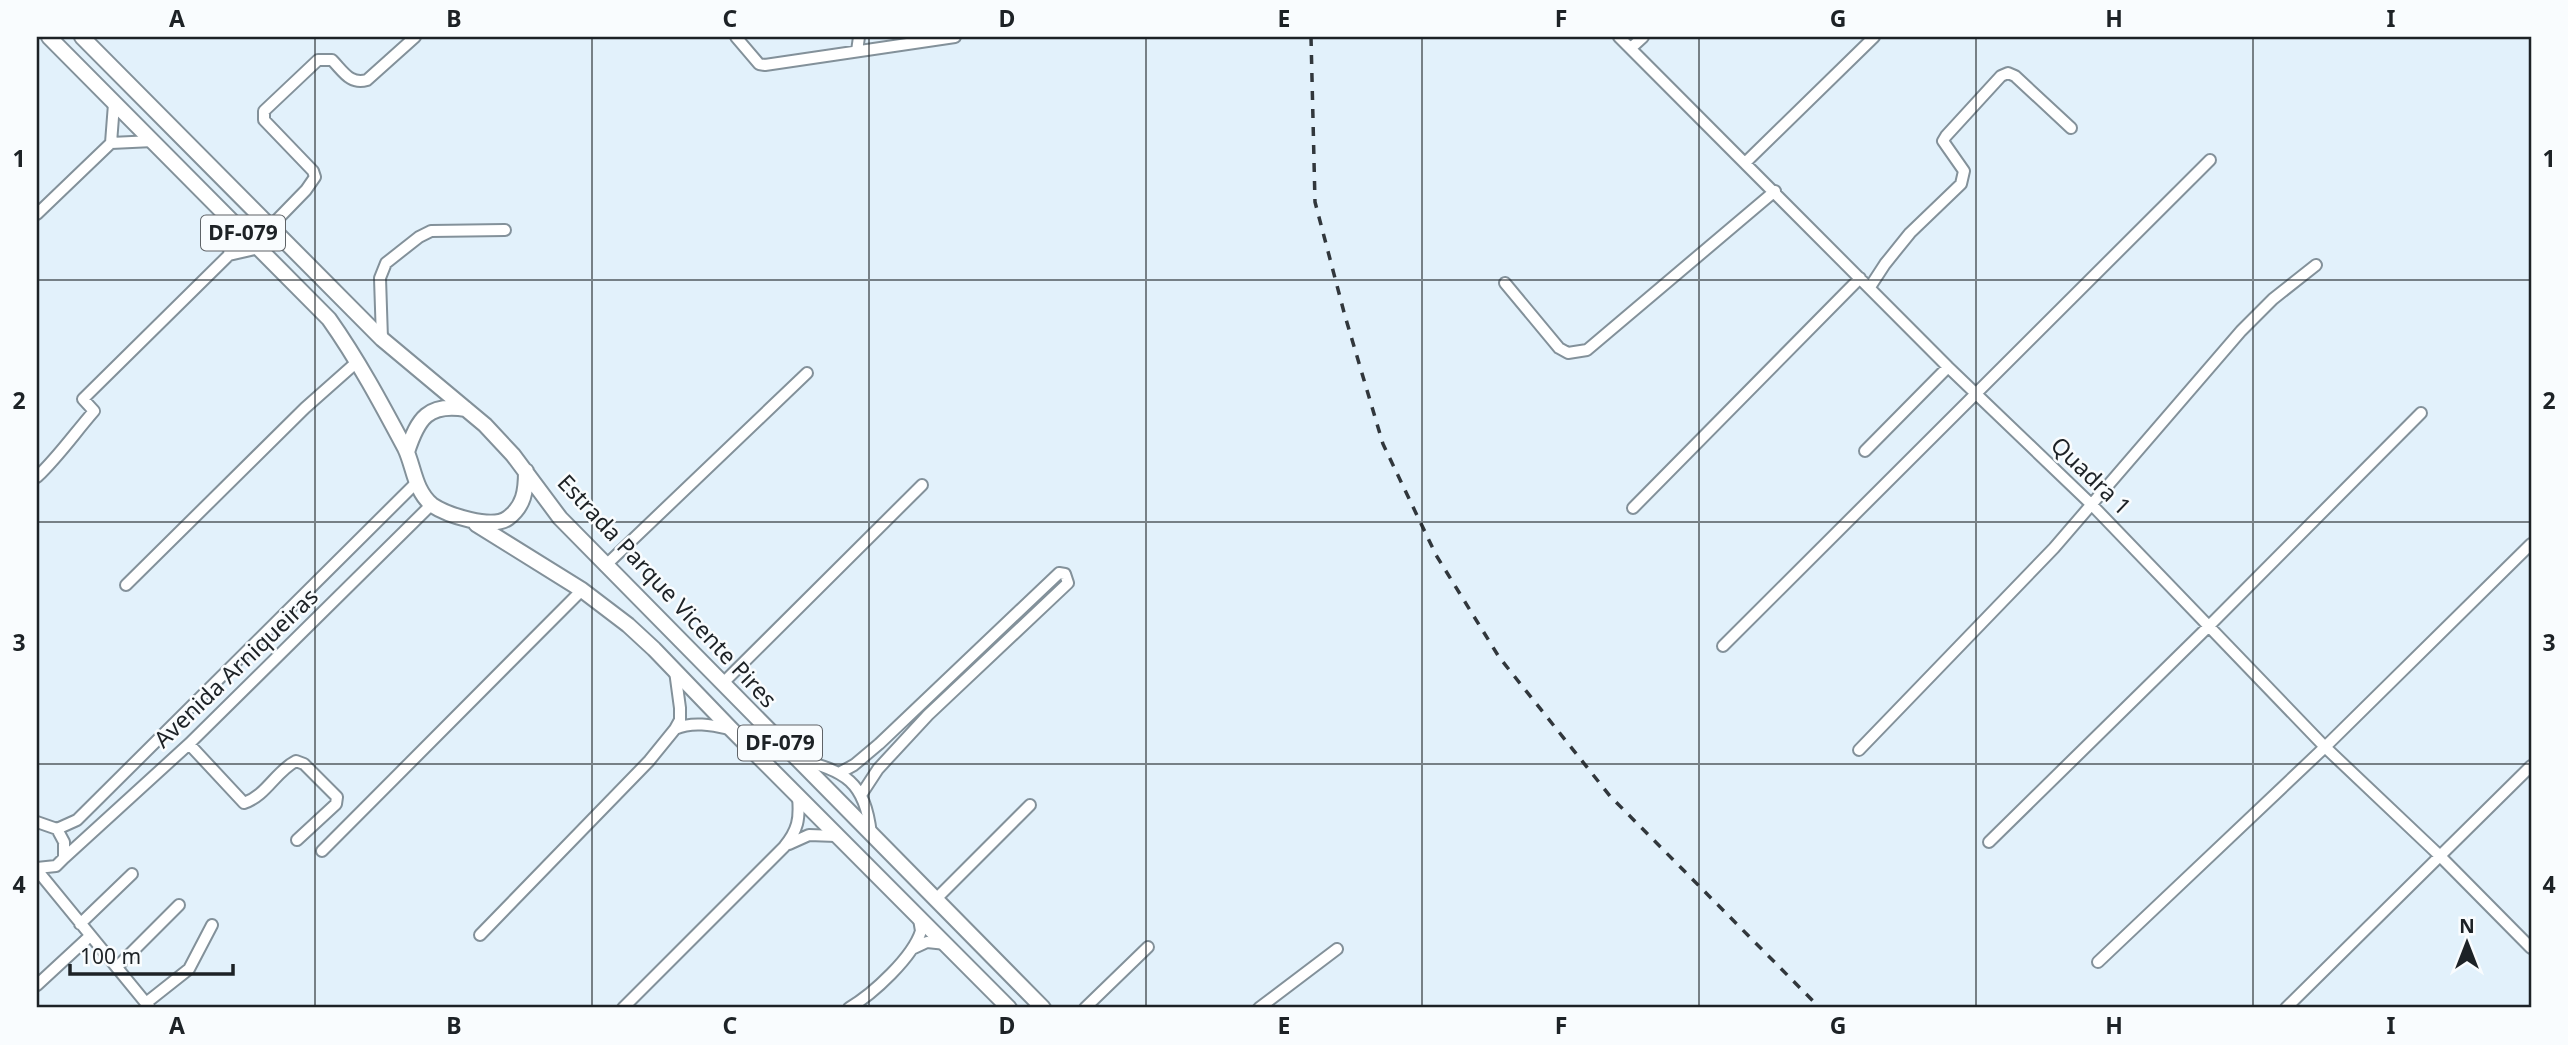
<svg xmlns="http://www.w3.org/2000/svg" width="2568" height="1045" viewBox="0 0 2568 1045" font-family="'Noto Sans',sans-serif">
<rect width="100%" height="100%" fill="#e2f1fb"/>
<g fill="none" stroke-linecap="round" stroke-linejoin="round">
<g stroke="#83919a" stroke-width="14">
<path id="minor" d="M736,37l23,27 6,1 190,-28
M1619,37l329,330 144,138 233,242 114,108 92,93
M1631,48l12,-11
M857,51l2,-14
M111,143l42,-2
M1746,162l128,-125
M37,214l74,-71 3,-39
M271,226l35,-36 9,-13 -2,-6 -49,-51v-9l54,-51h14c11,11 18,25 35,20l48,-43
M229,255l3,-31
M1505,283l54,65 9,5 19,-3 188,-159
M1870,287l15,-23 25,-31 51,-49 3,-13 -21,-30 3,-5 55,-60 7,-3 7,3 56,52
M382,339l-2,-61 6,-15 33,-26 12,-6 74,-1
M1865,451l83,-84
M37,477c22,-21 37,-43 57,-66l-11,-12 146,-144 30,-7
M1633,508l227,-230
M605,566l202,-193
M126,585l179,-177 53,-47
M1723,646l487,-486
M722,684l200,-199
M675,729c17,-8 37,-4 55,0
M189,744l55,59c22,-7 32,-32 52,-42l8,3 33,33 -1,7 -39,36
M1859,750l195,-202 187,-217 32,-32 43,-34
M797,759c48,12 68,22 74,75
M841,772l13,-7 25,-21 180,-171 6,1 3,9 -140,132 -50,54 -17,26
M37,822l20,7 7,13v16l-8,8 -19,2
M57,829l20,-9 339,-337
M1989,842l220,-216 212,-213
M789,844l20,-9 27,1
M322,851l260,-261
M64,858l125,-114 243,-240
M37,870l113,138
M936,899l94,-94
M80,924l52,-50
M480,935l169,-174 26,-32 5,-9v-12l-5,-37
M912,949l15,-7 19,2
M2098,962l227,-215 206,-203
M117,967l62,-62
M37,985l53,-49
M146,1003l43,-34 23,-44
M623,1008l161,-161c14,-17 16,-28 14,-50
M849,1008c24,-14 64,-51 72,-77l-2,-12
M1085,1008l63,-61
M1259,1008l78,-59
M2286,1008l245,-242"/>
</g>
<g stroke="#83919a" stroke-width="18">
<path id="major" d="M49,37l280,282c29,41 52,84 76,129 9,18 9,42 27,57 15,10 60,25 76,13 16,-12 18,-27 18,-47
M82,37l300,302 103,86 28,30 47,63 483,490
M407,452c11,-34 21,-49 59,-43
M476,524l106,66 46,35 26,24 77,80 278,279"/>
</g>
<use href="#minor" stroke="#fff" stroke-width="10"/>
<use href="#major" stroke="#fff" stroke-width="14"/>
<path stroke="#31373c" stroke-width="3.5" stroke-dasharray="9 9" stroke-linecap="butt" d="M1311,37l4,165 30,114 38,128 53,111 63,102 111,139 210,212"/>
</g>
<path fill="none" stroke="#1d2226" stroke-width="2" stroke-opacity="0.55" d="M315,37v971M592,37v971M869,37v971M1146,37v971M1422,37v971M1699,37v971M1976,37v971M2253,37v971M37,280h2494M37,522h2494M37,764h2494"/>
<g text-anchor="middle" stroke-width="5" stroke-linejoin="round" paint-order="stroke">
<g fill="#f9fcfe" stroke="#5f6367" stroke-width="2">
<rect x="201" y="215.5" width="84" height="35" rx="5"/>
<rect x="738" y="725.5" width="84" height="35" rx="5"/>
</g>
<g font-size="21" font-weight="bold" fill="#1d2226">
<text x="243" y="240">DF-079</text>
<text x="780" y="750">DF-079</text>
</g>
<g font-size="23" fill="#1d2226" stroke="#f9fcfe">
<text transform="translate(2091 476) rotate(44)" y="8">Quadra 1</text>
<text transform="translate(667 591) rotate(47)" y="8">Estrada Parque Vicente Pires</text>
<text transform="translate(236 668) rotate(-44)" y="8">Avenida Arniqueiras</text>
</g>
</g>
<rect width="2568" height="1045" fill="none" stroke="#f9fcfe" stroke-width="77"/>
<g transform="translate(2467 943)" stroke="#f9fcfe" stroke-width="5" paint-order="stroke">
<path d="M0-5L12 26L0 18L-12 26Z" fill="#1d2226"/>
<text y="-10" font-size="19" font-weight="bold" text-anchor="middle" fill="#1d2226">N</text>
</g>
<path d="M70 964v10h163v-10" fill="none" stroke="#1d2226" stroke-width="3.5"/>
<text x="80" y="964" font-size="21" fill="#1d2226" stroke="#f9fcfe" stroke-width="5" paint-order="stroke">100 m</text>
<rect x="38" y="38" width="2492" height="968" fill="none" stroke="#1d2226" stroke-width="2.5"/>
<g font-size="23" text-anchor="middle" font-weight="bold" fill="#1d2226">
<text x="177" y="27">A</text>
<text x="454" y="27">B</text>
<text x="730" y="27">C</text>
<text x="1007" y="27">D</text>
<text x="1284" y="27">E</text>
<text x="1561" y="27">F</text>
<text x="1838" y="27">G</text>
<text x="2114" y="27">H</text>
<text x="2391" y="27">I</text>
<text x="19" y="167">1</text>
<text x="2549" y="167">1</text>
<text x="19" y="409">2</text>
<text x="2549" y="409">2</text>
<text x="19" y="651">3</text>
<text x="2549" y="651">3</text>
<text x="19" y="893">4</text>
<text x="2549" y="893">4</text>
<text x="177" y="1034">A</text>
<text x="454" y="1034">B</text>
<text x="730" y="1034">C</text>
<text x="1007" y="1034">D</text>
<text x="1284" y="1034">E</text>
<text x="1561" y="1034">F</text>
<text x="1838" y="1034">G</text>
<text x="2114" y="1034">H</text>
<text x="2391" y="1034">I</text>
</g>
</svg>
